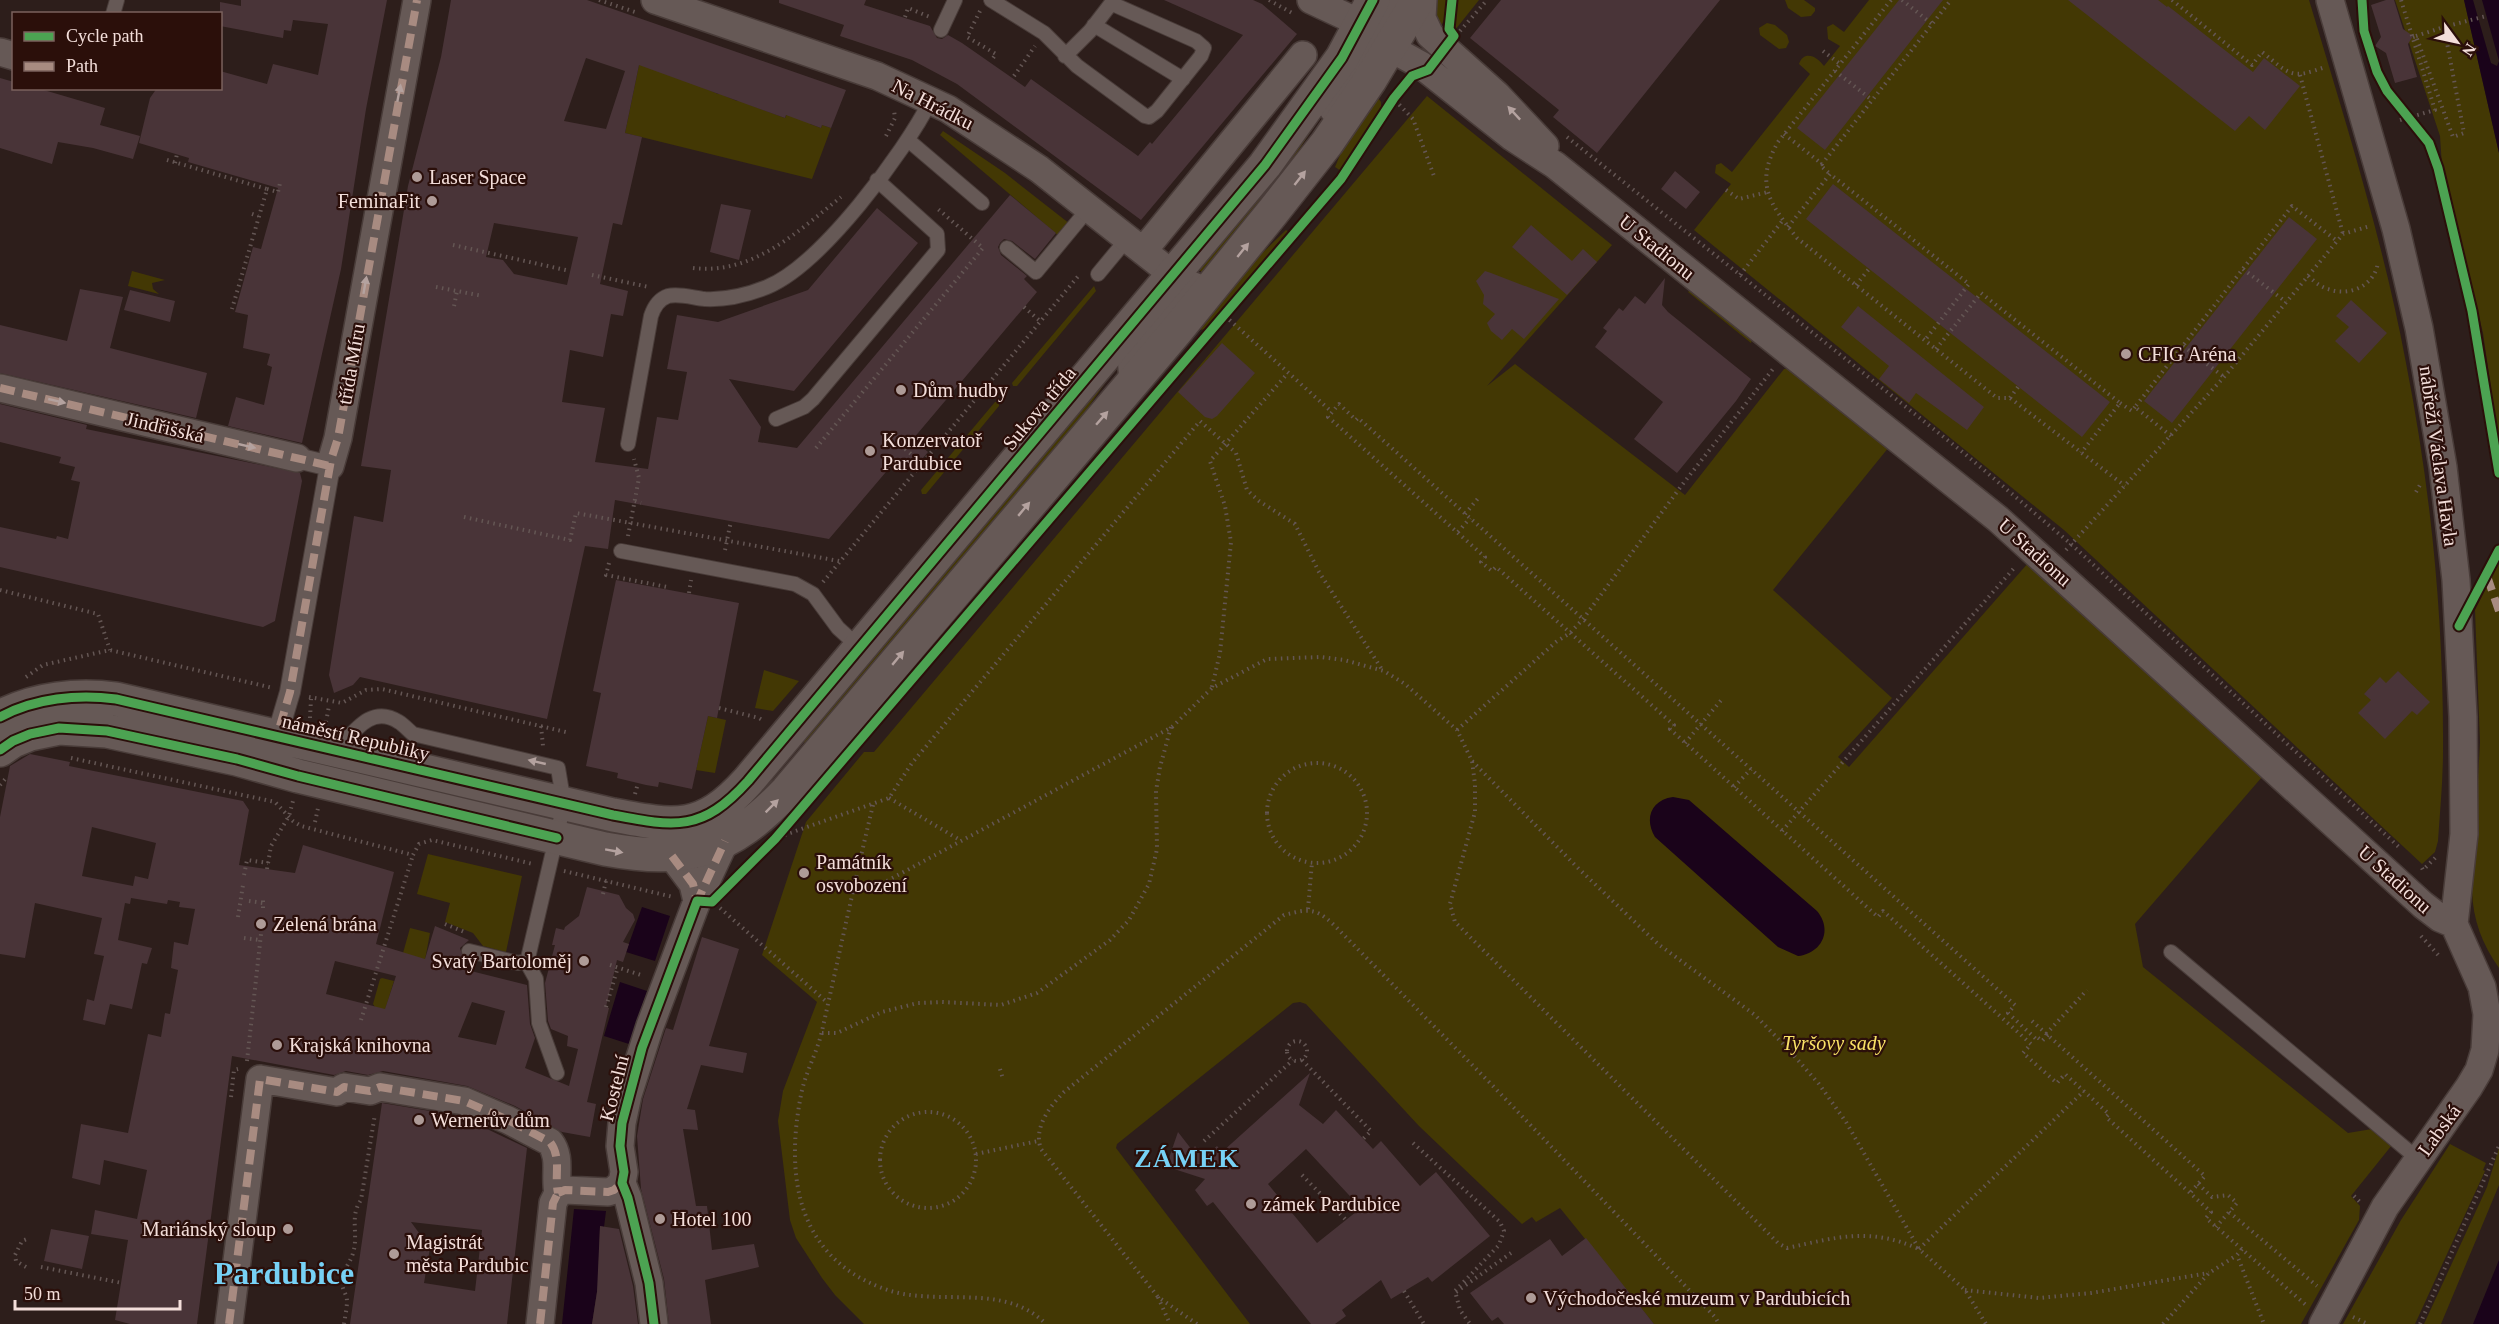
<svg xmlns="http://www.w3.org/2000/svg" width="2499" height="1324" viewBox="0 0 2499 1324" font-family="'Times New Roman',serif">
<rect width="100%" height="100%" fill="#2d1e1b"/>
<path fill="#433804" d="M1435,0h12l-2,18 -5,10 -4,-10z
M1457,0h22l-24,30 -1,-1z
M1785,0h19l11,8v3l-4,5 -10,1 -13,-9z
M1869,0h440c36,120 74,240 97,363 25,127 38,258 37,388 0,30 -3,60 -5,90l-3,11 -13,12 -358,-334 -370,-300 37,-46 -16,-11 1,-8 5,-2 11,9 78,-98 -11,-10c5,-15 19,-7 25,2l16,-20 -12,-7 -1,-12 6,-3 11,8z
M2395,0h69l35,153v291l-16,-111 -41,-167 -2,-30z
M1767,23l8,2 12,10 2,7 -3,6 -7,1 -19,-14 -1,-7z
M640,60l78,34 9,-3 -2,5 12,5 14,-2 -1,6 35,13 3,-6 23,9 -1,3 11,4 1,-3 9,3 -19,51 -187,-46z
M1348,73l-81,127 -64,74 -5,-6z
M1375,94l6,8v5l-40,64 -6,-4 15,-36z
M1427,96l185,149 -125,141 28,-22 170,131 99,-126h6l99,78 -116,143 119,108 -54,59 11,10 180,-205 233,215 -127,147 8,43 205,166 24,-4 20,16 -41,51 9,10 -1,14 -58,104h-647l-94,-116 -24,14 -4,-5 -10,7 -103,-98 -113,-122 -6,-2 -7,1 -176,141 -1,4 134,176h-386l-29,-29 -13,-17 -26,-40 -6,-18 -12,-99 5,-30 34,-89 -55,-47 44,-133 58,-70h10z
M943,131l62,42 65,51 -10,13 -120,-102z
M1286,230l3,2 -81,97 -11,1 53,-65z
M132,271l33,9 -13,3 1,6 6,5 -31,-8z
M1094,286l2,5 -79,95h-4l-1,-3z
M1690,290l62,50 -1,3 -63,-51z
M1117,366l-60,86 -248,295 -9,-9z
M995,402h4v4l-73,88h-4l-1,-4z
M2499,561v407c-17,-24 -26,-48 -27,-77l8,-149 -5,-132z
M764,670l35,11 -26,30 -18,-3z
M708,716l18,4 -11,53 -19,-3z
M428,854l94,22 -16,76 -23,-6 -10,-13 -28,-11 5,-19 -33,-9z
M410,928l20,5 -5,27 -22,-7z
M382,978l12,3 -9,29 -10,-3 -2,-3 7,-25z
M2450,1144l36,19 -3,7 2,1 -70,153h-72l58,-104z
M2499,1148v37l-58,139h-17l63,-137z"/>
<path fill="#1a031a" d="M2464,0h35v153z
M1673,797l16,3 128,111c16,19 5,42 -19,45l-20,-9 -123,-110c-11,-18 -4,-37 18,-40z
M642,907l28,9 -15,45 -29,-9z
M620,982l27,9 -18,53 -25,-8z
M574,1209l32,2 -2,16 -4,-1 -2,59 -6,39h-30z
M2499,1260v64h-26z"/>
<path fill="#2d1e1b" d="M2473,0h9l17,61 -2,5 -6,-3z"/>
<path fill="#493438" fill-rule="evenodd" d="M241,0h146l-21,109 -25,160 -39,174 -74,-17 8,-29 28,8 8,-38 -5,-2 3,-11 -27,-6 5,-33 -13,-3 18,-65 8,2 17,-61 -90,-26 1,-4 -50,-15 11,-45 7,-10h63v-17l47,13 6,-20 45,11 10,-51 -35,-4 -2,11 -7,-1 -1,8 -63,-12v-24l21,4z
M451,0h136l259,90 -15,38 -9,-3 -1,3 -35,-13 -1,3 -146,-53 -14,68 17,4 -20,88 -9,-2 -13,61 28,7 -5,25 -12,-2 -8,43 -33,-7 -8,52 43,6 -10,54 53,7 9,-52 21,3 9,-48 -20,-3 10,-54 41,7 90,-32 69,-82 41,35 -124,148 -65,-12 32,48 -3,15 39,6 213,-253 46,38 -21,26 -23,-18 -8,-2 -4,4 -2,4 3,8 26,21 -3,3 13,13 -124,147 15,13 -16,19 -15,-12 -68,80 -214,-39 -7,49 -23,-3 -38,173 -187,-42 -7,8 -19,8 -5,-18 25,-159 29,6 8,-52 -30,-4 47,-280 33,-129zM586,58l39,13 -19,58 -42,-8zM494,223l84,14 -11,48 -53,-11 -11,-14 -17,-3z
M779,0h87l-2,5 66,21 7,12 5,1 6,-4 14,8 63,44 6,-8 107,77 12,-14 2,2 91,-109 -79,-35h89l9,4 35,30 -156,186 -184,-136 -45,-24 -72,-24 4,-11 -65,-22z
M1501,0h219l-123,153 -44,-36 6,-7 -89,-72z
M1899,0h44l-118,150 -28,-22z
M2068,0h90l9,7 1,-1 85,66 11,-14 36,28 -35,44 -16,-14 -14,15z
M2386,0h8l9,29 10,7 -5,8 9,33 -22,6 -9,-30 -11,-7 6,-9 -10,-32z
M0,78l14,4v6h23l68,20 -5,17 40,11 -7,23 -40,-11 -35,-6 -6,22 -52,-16z
M1675,171l25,21 -14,17 -25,-20z
M1833,184l277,218 -28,35 -276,-218z
M721,204l30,6 -12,50 -29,-8z
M2289,217l28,22 -145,184 -28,-22z
M1531,225l41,36 11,-12 14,13 -30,33 -55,-48z
M1485,271l6,2 68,26 -35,40 -12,-10 -10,11 -11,-9 -4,-8 8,-9 -12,-10 1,-9 -8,-14z
M1665,278l-3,27 6,7 83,67 -15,22 -59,72 -43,-34 29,-37 -68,-55 12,-16 -4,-3 16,-20 4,3 12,-15 10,8z
M80,289l43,8 -13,51 97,25 -11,45 -196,-45v-48l67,16z
M130,290l45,11 -5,21 -46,-12z
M2351,300l36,33 -28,30 -24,-22 14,-14 -13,-11z
M1858,306l126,101 -17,23 -51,-37 -7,10 -30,-24 10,-13 -48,-39z
M1222,343l33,30 -38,43 -5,3 -7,-2 -27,-25z
M0,404l87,21 -1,4 214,44 2,8 -27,140 -12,6 -263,-60v-40l56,12 1,-3 11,3 12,-57 -9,-2 4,-13 -16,-4 2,-6 -61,-15z
M616,580l123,23 -22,115 -9,-2 -16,73 -33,-7 -1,5 -12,-2 -29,-7 1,-5 -32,-7 15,-73 -8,-2z
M2398,671l32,31 -13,13 -5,-4 -27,28 -27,-26 13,-13 -7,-6 16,-17 6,6z
M30,754l40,8 -1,4 174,35 6,9 -10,55 56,8 8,-28 91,27 -18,72 49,15 10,-33 34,14 -9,8 3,9 -4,11 68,17 3,39 5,14 -10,30 44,18 9,-37 -11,-3 1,-10 -17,-7 -3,-8 -3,-38 10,-38h-3l4,-17 8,2 1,-3 14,-11 8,-29 32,8 7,13 7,6 2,6 -12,22 6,2 -6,18 -6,-2 -11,47 3,1 -22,94 9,2 -6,33 -28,-5 -47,-26 -48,-20 -84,-15 -15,4 -22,-4 -12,4 -102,-19 -35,268h-67l-15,-4 13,-80 -37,-6 4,-24 42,9 10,-49 -43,-10 -4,25 -28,-7 9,-54 47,9 20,-99 13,3 4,-24 5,1 8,-44 -7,-2 3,-26 14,3 7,-36 -16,-2 1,-5 -12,-2 -1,4 -36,-6 -1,6 -5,-1 -7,37 34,8 -5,16 -5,-1 -10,46 -22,-5 -5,21 -22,-5 4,-21 7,2 10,-45 -10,-2 8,-36 -67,-15 -10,55 -25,-4v-137l10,-51zM92,827l64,16 -8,36 -13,-3 -2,10 -51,-10zM335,961l61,15 -11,33 -59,-15zM472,1002l33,9 -9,34 -38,-8z
M702,937l37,12 -30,97 38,7 -4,20 -42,-8 -14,44 8,1 3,20 -15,-1 6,36 7,41h11l5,44 42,-6 5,23 -54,13 6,44h-42l-5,-45 -23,-90 -4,-53 6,-37 22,-68 1,-3 7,2z
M1310,1073l-11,32 24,19 13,-14 37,39 8,-8 39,45 16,-14 54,64 -58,46 -4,-5 -37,22 -10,-19 -39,30 4,6 -11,8h-24l-98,-122 -6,4 -12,-16 10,-11 -31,-10 -5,-11 9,-26 14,18 3,-4 9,11 13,-11 5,6zM1306,1149l55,59 -44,35 -49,-59z
M382,1103l78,13 67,32 -20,176h-157zM411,1222l71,8 -7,61 -51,-8 6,-35z
M600,1226l19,3 14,57 5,38h-46l5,-32z
M51,1229l38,7 -7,33 -38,-8z
M1586,1238l68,86h-150l-6,-7 -6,4 -22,-28 80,-54 12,17z"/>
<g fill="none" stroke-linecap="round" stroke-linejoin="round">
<g stroke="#493c39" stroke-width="16">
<path id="service" d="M991,0l53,33 33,33 68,50 4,1 8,-6 44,-55 3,-8 -8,-7 -81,-36h-5l-20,26 -25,25
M113,14l4,-14
M1094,25l89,54
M941,30l14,-30
M908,140l74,63
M1007,248l29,24 53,-64
M1098,274l29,-35
M776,419l28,-12 9,-8 125,-149 -1,-16 -60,-54
M628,444l23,-128c3,-9 8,-17 17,-20 11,-3 26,2 37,3 21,1 42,-4 62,-12 54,-22 137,-134 164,-187
M621,551l174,33 18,10 25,34 22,20
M337,750c17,-18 34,-46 62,-28 5,3 9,8 14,12l145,34 6,36 -36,154 -2,3 -8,2 -49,-12
M2171,952l247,207
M526,961l10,18 3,44 18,50"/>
</g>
<g stroke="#493c39" stroke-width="22">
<path id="pedestrian" d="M280,726l10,-34 40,-226 -33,-8"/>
</g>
<g stroke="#493c39" stroke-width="30">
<path id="minor" d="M655,0l222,76 71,33 91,60 142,112 20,8 12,-3
M1311,0l51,24 17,4
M1395,0l-12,32 7,16 31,17 91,72 43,28 443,354 425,386 17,13 14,6
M1423,0l-1,18 8,17 67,60 48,51
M0,52l14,4
M1333,109l33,-56 3,-20 -7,-9
M1143,251l160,-196
M1133,382l-2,-26 50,-61 1,-10 -8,-9
M0,388l297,70
M330,466l8,-28 79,-438
M672,856l21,28 4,17
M558,1193l7,-3 43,2 6,-2 8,-7
M229,1324l31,-245 77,13 7,-5 26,4 10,-4 84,14 44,19 42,22c12,16 4,33 8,51
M540,1324l13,-121 5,-10
M654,1324l-5,-41 -21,-85 -6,-15 2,-11 -4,-26 2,-23 6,-28 22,-69 47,-125 28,-60
M2323,1324l62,-117 84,-120 10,-17 6,-20 2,-36 -5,-27 -28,-63 10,-90 -1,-117 -7,-137 -13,-113 -24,-139 -23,-99 -66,-229"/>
</g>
<g stroke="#493c39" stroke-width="36">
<path id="tertiary" d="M0,717c35,-19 78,-23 116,-18l497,116c63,12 89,17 135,-34l517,-616 77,-107 31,-58
M0,750l13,-9 17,-7 29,-6 48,3 130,28 61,17 307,73c83,15 124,3 182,-58l390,-461 95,-117 55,-70 43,-63 48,-80"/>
</g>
<path stroke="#645654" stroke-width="4" stroke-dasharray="1.5 4.5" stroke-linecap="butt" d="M599,0l36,12
M1269,0l23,13
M1891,0l-113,142c-24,42 -8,62 19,96l200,160h13l115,88
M1902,0l30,24
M2172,0l80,65 10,-13c28,22 28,28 63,15
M980,11l-13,26 29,17 -5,7
M905,17l3,-9 22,9
M1460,31l27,-31
M2416,36l28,-9
M2413,37l3,-1 37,101 11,-4 -20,-106 42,-11
M1823,51l17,13
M1835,71l37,29
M2300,75l43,159
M1014,76l21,-30
M1391,96l22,23 21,57
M2400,120l35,-10 -34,-110
M1784,134l38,30 129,-164
M886,136l9,-18 -1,-8
M1567,137l398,317 106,90 330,305
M167,160l100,29 -35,120
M175,163l2,-9
M1822,164l-2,1 10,9
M267,189l11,3 2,-9
M1726,190l13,9 29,-7
M252,214l6,2
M1788,227l42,-53 139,110 -44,56
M453,245l117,26
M693,268c60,7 104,-36 148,-71
M2243,269l43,33
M592,275l57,12
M1740,275l43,-55
M2308,276c6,5 12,11 20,13 21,8 47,-3 50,-27
M1856,285l13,-16
M436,287l47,9
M454,306l3,-15
M1024,307l16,14
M1225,316l107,96
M2183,346l41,31
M1936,349l45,-56 139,110 -39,50
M2010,398l8,-11
M2120,403l12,8 3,-4
M2171,436l-36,-29 157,-201 45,35
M816,448l167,-200 -45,-39
M905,449l17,14
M2416,492l4,-7
M635,501l6,2
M1465,514l15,-18
M464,517l106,23 6,-27 263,48
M1458,532l12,-14
M628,536l11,-58 -5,-19
M2066,550l158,-173 119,-143 27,-8
M609,563l-3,12 61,12
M823,582l257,-308
M0,590l98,24 12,36
M689,593l2,-13
M26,677l17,-12 67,-15 163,38
M1212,687l8,-34 11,-111 -6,-36 -15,-45 78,-88
M309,697l33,6 24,-13 16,-1 188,44
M719,708l40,10 5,3
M310,718l1,-19
M326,722l3,-16
M541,726l2,20
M1457,730l99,-88 14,-9 13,-14 99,-134 91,-116
M1685,743l38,-45
M71,758l204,44 18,19 8,5 112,29 6,-11 13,-4 101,24
M1472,761l107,108 79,75 97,71 34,35 30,34 27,38 73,127 46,41 21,34
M1267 813a50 50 0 1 1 100 0a50 50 0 1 1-100 0Z
M0,785l7,-8
M1734,787l17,-18
M635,794l3,-11
M889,798l71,42
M873,805c-18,75 -34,150 -51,226 -5,22 -17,42 -21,64 -16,81 -4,161 81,193 53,21 120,-8 164,36
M315,822l3,-14
M1782,831l233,-264
M779,837l110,-39 23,-35 288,-342 36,32 11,37 12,11 36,23 24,48 64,99
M2422,868l1,2 14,-14
M267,869l4,-23 18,-30 4,-15
M564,871l109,26
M244,875l3,-15 21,3
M853,892l21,-4 298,-161 40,-39 55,-29 54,-2 23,3 40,11 21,13 52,46 15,31 3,23v28l-25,92 5,18 323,321 9,5c51,-11 83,-21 132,1
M603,894l3,-13
M249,901l14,2
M263,908v-10
M720,908l108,95
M1308,909l4,-47
M238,917l5,-32
M445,924l22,9
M2421,936l19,21
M244,938l16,2
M610,965l34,11
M606,1007l12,-40
M361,1020l52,-165
M2032,1021l173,155 -15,17
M822,1033h15l45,-21 36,-9 24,-1 59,3 36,-12 73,-53 19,-20 20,-36 8,-35 -1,-58 4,-24 11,-40
M2046,1034l41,-44
M2048,1035l-6,6 -5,-4 -1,2 -28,-26 7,-8 -657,-587 -2,2 -17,-16 -11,13 157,140 -4,5 11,9 4,-4 178,158 -4,4 208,188 5,-6 148,133 -8,9 34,30 8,-9 44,40 -3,3 105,95 -5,6 100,87
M1287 1051a10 10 0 1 1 20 0a10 10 0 1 1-20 0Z
M1302,1060l69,71 -8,8
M247,1061l14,-127
M1000,1069l3,10
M231,1097l3,-27 4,-1
M880 1160a48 48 0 1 1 96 0a48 48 0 1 1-96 0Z
M1204,1141l89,-81
M1413,1143l87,79 4,9 -5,14 -44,46 5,19 10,14
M976,1154l62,-13
M1302,1175l44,45
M2198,1184l14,13 16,-2 9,8 -21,24
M2354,1196l6,6
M2229,1212l88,74
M1919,1249l165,-158
M2242,1249l-5,6 27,69
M26,1267l-10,-6 -1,-6 7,-14 5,-2
M41,1267l81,16
M1965,1290l74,8 52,-5 118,-20
M1404,1291l20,33
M1456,1292l55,-39
M1158,1297l12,27
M2353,1317l15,7
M344,1324c1,-7 3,-16 3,-23 0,-6 -5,-12 -5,-18 1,-15 8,-19 11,-30 6,-19 -4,-36 8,-53l14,-86
M1197,1324l-39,-27 -117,-148c-8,-21 9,-43 23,-57l220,-177c24,-6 31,-8 50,10l158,160 223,232 4,7
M2163,1324l46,-51 28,-18
M2420,1324l79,-178"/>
<use href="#service" stroke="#665956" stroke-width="14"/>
<use href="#pedestrian" stroke="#665956" stroke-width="20"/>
<use href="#minor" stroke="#665956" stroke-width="27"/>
<use href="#tertiary" stroke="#665956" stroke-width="33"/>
<path stroke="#645654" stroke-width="4" stroke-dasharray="1.5 4.5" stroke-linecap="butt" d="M725,550l6,-29"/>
<path stroke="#a88b81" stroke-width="8" stroke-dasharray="15 8" stroke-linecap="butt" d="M0,388l330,78
M2487,576l12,35
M280,726l10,-34 41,-232 7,-22 79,-438
M672,856l21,28 4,17
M696,904l29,-63
M558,1193l7,-3 43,2 6,-2 8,-7
M229,1324l31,-245 77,13 7,-5 26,4 10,-4 84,14 44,19 42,22c12,16 4,33 8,51
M540,1324l13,-121 5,-10"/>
<g stroke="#2b0f0a" stroke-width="13">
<path id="cycleway" d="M2362,0l2,31 13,41 10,19 42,52 9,25 34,143 27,162
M2459,626l40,-76
M0,717c35,-19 78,-23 116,-18l497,116c63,12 89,17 135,-34l517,-616 77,-107 31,-58
M0,750l13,-9 17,-7 29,-6 48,3 130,28 61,17 259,62
M654,1324l-5,-41 -21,-85 -6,-15 2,-11 -4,-26 2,-23 20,-75 55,-147 15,1 63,-63 566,-660 53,-81 18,-22 16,-6 26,-34 -5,-7 3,-29"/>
</g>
<use href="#cycleway" stroke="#4ca352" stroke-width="9"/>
</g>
<defs><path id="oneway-solid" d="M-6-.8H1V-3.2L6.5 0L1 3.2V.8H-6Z" transform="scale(1.5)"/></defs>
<g fill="#b4a29f">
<use href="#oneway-solid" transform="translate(399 93) rotate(-79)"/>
<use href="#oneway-solid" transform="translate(1514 113) rotate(-133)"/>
<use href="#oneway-solid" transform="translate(1300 178) rotate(-52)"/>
<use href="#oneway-solid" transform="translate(1243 250) rotate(-51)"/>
<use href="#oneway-solid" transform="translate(365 285) rotate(-80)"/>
<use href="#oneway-solid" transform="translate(57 401) rotate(13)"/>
<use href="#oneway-solid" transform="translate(1102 418) rotate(-49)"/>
<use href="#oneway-solid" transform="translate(247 446) rotate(13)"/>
<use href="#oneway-solid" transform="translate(1024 509) rotate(-50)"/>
<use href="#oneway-solid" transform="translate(898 658) rotate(-50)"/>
<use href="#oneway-solid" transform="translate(537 762) rotate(-167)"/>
<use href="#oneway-solid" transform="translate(772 806) rotate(-45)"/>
<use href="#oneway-solid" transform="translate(614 851) rotate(10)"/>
</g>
<g fill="#ae9b97" stroke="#2b0f0a" stroke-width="2">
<circle cx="417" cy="177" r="6"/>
<circle cx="432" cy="201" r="6"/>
<circle cx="2126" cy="354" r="6"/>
<circle cx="901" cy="390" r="6"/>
<circle cx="870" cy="451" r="6"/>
<circle cx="804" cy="873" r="6"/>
<circle cx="261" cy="924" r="6"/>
<circle cx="584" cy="961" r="6"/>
<circle cx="277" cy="1045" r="6"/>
<circle cx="419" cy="1120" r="6"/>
<circle cx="1251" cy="1204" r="6"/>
<circle cx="660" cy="1219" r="6"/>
<circle cx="288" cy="1229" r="6"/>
<circle cx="394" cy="1254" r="6"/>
<circle cx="1531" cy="1298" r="6"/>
</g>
<g text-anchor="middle" stroke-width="4.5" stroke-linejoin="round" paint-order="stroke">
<g font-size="20" fill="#f3deda" stroke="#2b0f0a">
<text transform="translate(933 104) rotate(27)" y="7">Na Hrádku</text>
<text transform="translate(1657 247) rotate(39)" y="7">U Stadionu</text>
<text transform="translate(351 364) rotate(-80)" y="7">třída Míru</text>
<text transform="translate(1039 408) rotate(-50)" y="7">Sukova třída</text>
<text transform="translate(165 427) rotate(13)" y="7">Jindřišská</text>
<text transform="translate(2439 456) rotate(82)" y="7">nábřeží Václava Havla</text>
<text transform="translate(2035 552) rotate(42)" y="7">U Stadionu</text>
<text transform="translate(356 737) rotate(13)" y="7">náměstí Republiky</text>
<text transform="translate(2395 879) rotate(42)" y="7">U Stadionu</text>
<text transform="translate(614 1088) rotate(-76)" y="7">Kostelní</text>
<text transform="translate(2439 1130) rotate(-54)" y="7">Labská</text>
</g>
<g font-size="20" fill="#f3deda" stroke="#2b0f0a" text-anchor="start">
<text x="429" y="184">Laser Space</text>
<text x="420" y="208" text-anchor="end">FeminaFit</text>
<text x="2138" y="361">CFIG Aréna</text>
<text x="913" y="397">Dům hudby</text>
<text x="882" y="447">Konzervatoř<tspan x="882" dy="23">Pardubice</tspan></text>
<text x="816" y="869">Památník<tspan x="816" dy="23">osvobození</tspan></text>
<text x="273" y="931">Zelená brána</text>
<text x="572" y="968" text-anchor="end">Svatý Bartoloměj</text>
<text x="289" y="1052">Krajská knihovna</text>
<text x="431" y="1127">Wernerův dům</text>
<text x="1263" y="1211">zámek Pardubice</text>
<text x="672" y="1226">Hotel 100</text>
<text x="276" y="1236" text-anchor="end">Mariánský sloup</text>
<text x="406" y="1249">Magistrát<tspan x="406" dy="23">města Pardubic</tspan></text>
<text x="1543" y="1305">Východočeské muzeum v Pardubicích</text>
</g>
<g font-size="20" font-style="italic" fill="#f9e266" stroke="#2b0f0a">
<text x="1834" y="1050">Tyršovy sady</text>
</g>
<g font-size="26" font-weight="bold" letter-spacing="1.5" fill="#77d1f5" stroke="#2b0f0a">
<text x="1187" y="1167">ZÁMEK</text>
</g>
<g font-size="32" font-weight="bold" fill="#77d1f5" stroke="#2b0f0a">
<text x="284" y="1284">Pardubice</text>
</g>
</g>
<rect x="12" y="12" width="210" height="78" fill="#2b0f0a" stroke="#7b625d" stroke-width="1.5"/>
<rect x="24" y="32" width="30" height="9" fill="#4ca352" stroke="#7b625d" stroke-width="1.5"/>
<text x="66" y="42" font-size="18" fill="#f3deda">Cycle path</text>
<rect x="24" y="62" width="30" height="9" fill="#a88b81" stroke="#7b625d" stroke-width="1.5"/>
<text x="66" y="72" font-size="18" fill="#f3deda">Path</text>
<g transform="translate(2457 42) rotate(123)" stroke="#2b0f0a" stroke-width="4.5" paint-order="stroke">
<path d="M0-4.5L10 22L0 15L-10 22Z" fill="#f3deda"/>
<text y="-9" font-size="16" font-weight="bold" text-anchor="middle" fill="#f3deda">N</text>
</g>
<path d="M15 1300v9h165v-9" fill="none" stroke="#f3deda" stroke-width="3"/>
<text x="24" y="1300" font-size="18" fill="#f3deda" stroke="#2b0f0a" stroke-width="4.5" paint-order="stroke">50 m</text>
</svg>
